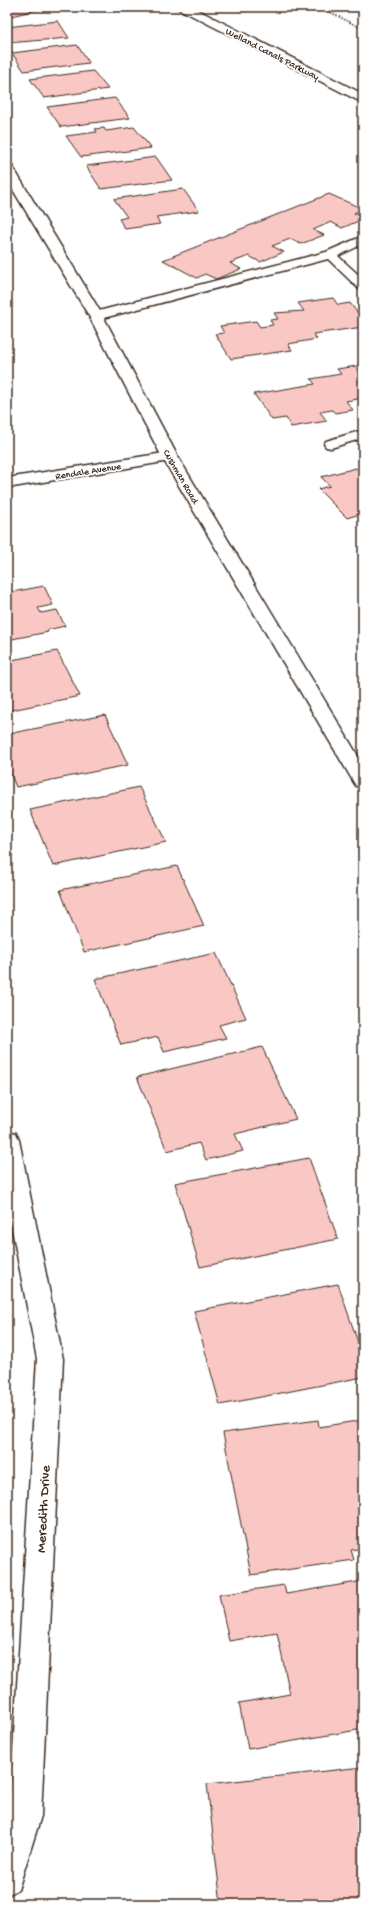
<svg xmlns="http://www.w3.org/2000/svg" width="370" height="1911" viewBox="0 0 370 1911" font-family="'Gochi Hand',sans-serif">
<rect width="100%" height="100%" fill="#fff"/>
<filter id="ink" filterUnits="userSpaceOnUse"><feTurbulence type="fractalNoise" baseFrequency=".025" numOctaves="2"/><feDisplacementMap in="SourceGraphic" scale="8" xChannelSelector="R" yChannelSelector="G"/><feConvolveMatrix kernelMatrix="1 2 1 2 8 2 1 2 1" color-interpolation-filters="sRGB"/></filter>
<g filter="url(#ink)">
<path fill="#f9c8c5" stroke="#3b2a1e" d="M7,7h42l-42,10z
M58,21l11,17 -62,5v-16z
M77,45l12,18 -65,8 -12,-18z
M93,71l15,18 -64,9 -14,-19z
M115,98l15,20 -69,9 -14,-20z
M134,127l17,21 -70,9 -15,-21 31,-4 -2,-3 9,-1 2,3z
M156,157l16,23 -71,9 -15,-23z
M183,189l16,22 -43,6 4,7 -35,5 -6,-10 8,-2 -13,-18z
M329,194l34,15 -9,4 9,4v2l-21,9 -11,-6 -18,8 11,5 -23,9 -11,-5 -18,7 12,6 -24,10 -11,-6 -19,7 11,6 -25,10 -11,-5 -8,4 -34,-18z
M333,298l5,7 12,-2 13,17v7l-50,7 4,5 -29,5 4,6 -61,9 -16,-25 9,-1 -4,-7 36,-5 4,6 13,-2 -3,-5 8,-1 -4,-6 30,-2 -6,-8z
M363,365v28h-4l4,5 -17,3 7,9 -18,3 -3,-3 -12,2 7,9 -36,6 -5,-9 -14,2 -18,-26 61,-10 -4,-5 30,-5 -4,-5z
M356,468l7,7v38l-16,5 -29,-29 12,-3 -9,-9z
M44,586l9,19 -15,3 3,5 16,-3 8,16 -18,4 1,2 -41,8v-47z
M57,651l23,45 -73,15v-50z
M105,715l23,50 -112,22 -9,-22v-31z
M139,787l27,55 -113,24 -23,-56z
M177,866l27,60 -120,26 -24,-62z
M216,953l30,65 -27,7 7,13 -62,14 -6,-15 -37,8 -26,-66z
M262,1047l34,72 -61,15 8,17 -37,9 -7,-17 -32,8 -30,-74z
M309,1158l29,81 -138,28 -25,-84z
M338,1284l25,73v20l-143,28 -26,-94z
M318,1420l1,7 44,-7v128l-12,2 3,10 -103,15 -28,-142z
M363,1581v148l-115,20 -9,-46 51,-9 -13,-61 -48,8 -10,-46 65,-10 2,9z
M363,1767v137h-142l-14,-120z"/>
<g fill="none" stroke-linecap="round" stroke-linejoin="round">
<g stroke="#3b2a1e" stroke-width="3">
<path id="service" d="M363,236v8l-25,12 25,23v11l-4,-1 -31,-30 -232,61 -5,-1 -1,-3 1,-3 235,-61z
M363,430v8l-32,10 -5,-1 -2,-3 2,-3z"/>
</g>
<g stroke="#3b2a1e" stroke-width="3">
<path id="minor" d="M170,452l6,2 2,3 -2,3 -169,28v-10z
M7,1131l9,2 3,7 44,219 -22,457 -23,74 -11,5v-72l2,-7 28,-457 -30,-156z"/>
</g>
<g stroke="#3b2a1e" stroke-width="3">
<path id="tertiary" d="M7,165l5,1 2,3 89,147 75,141 185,307v23l-7,-1 -3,-5 -191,-324 -73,-141 -82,-136z"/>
</g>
<g stroke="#3b2a1e" stroke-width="3">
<path id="secondary" d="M177,7h15l171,87v9l-184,-94z"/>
</g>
<path stroke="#3b2a1e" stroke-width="1.5" stroke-dasharray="1.5 1.5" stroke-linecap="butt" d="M320,7l43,22"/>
<use href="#service" fill="#fff" fill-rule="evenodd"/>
<use href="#minor" fill="#fff" fill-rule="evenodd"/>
<use href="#tertiary" fill="#fff" fill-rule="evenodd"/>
<use href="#secondary" fill="#fff" fill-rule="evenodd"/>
</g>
</g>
<g text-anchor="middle" stroke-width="3.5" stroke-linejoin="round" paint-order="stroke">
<g font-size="10" fill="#3b2a1e" stroke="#fff">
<text transform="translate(273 53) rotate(27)" y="4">Welland Canals Parkway</text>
<text transform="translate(88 470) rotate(-9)" y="4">Rendale Avenue</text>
<text transform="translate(182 476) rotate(60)" y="4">Cushman Road</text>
</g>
<g font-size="14" fill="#3b2a1e" stroke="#fff">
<text transform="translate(42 1509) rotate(-87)" y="5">Meredith Drive</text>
</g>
</g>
<rect width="370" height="1911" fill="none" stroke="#fff" stroke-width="24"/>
<rect x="12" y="12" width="346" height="1887" fill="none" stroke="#3b2a1e" stroke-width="1.5" filter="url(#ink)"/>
</svg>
